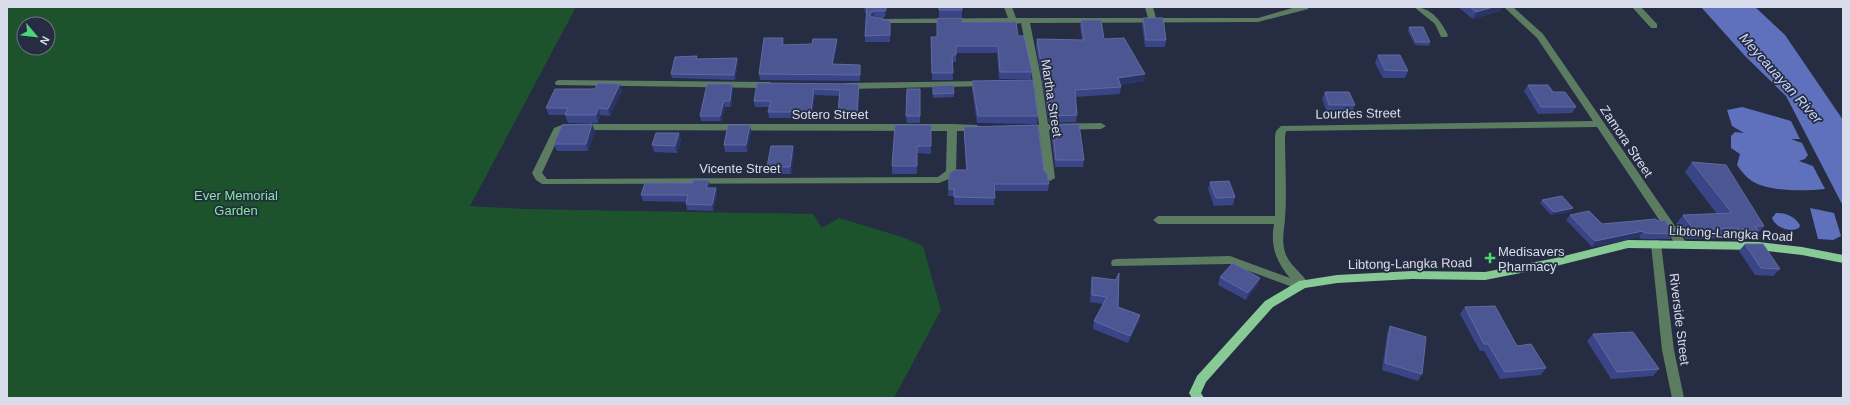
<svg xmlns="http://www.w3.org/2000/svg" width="1850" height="405" viewBox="0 0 1850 405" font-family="Arial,sans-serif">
<rect width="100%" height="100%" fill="#262c41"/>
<path fill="#1c532c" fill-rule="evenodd" d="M7,7h569l-106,199 55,3 288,5 9,14 17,-10 63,19 21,9 18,64 -47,88h-887zM24,24h24v24h-24z"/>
<path fill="#5f71bd" d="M1701,7h54l30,28 58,85v86l-57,-110 -41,-40z
M1742,107l49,14 9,18h-9l11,4 6,12 -3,4 -6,2 14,5 12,23c-19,2 -57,3 -73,-8 -6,-4 -11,-10 -15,-16l3,-11 -9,-6v-12l4,-4 9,1 -12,-7 -5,-16z
M1810,208l24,5 7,23 -8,4 -15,-1z
M1776,213c10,0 18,3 24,12l-1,3c-9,5 -23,0 -27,-10z"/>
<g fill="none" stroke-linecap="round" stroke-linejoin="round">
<path fill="#5c7c62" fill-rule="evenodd" d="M1004,7h8l4,11h132l-3,-11h8l3,11h102l38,-11h13l-1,2 -50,13 -228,1 12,60 6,41 53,-1 5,3 -5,3 -52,1 6,48 -5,3 -5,-3 -6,-47h-14l-5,-3 5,-3h14l-5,-39 -14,1 -4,-3 4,-3h13l-12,-58 -8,1 -3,-1h-133l-4,-2 4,-2 131,-1z
M1414,7c17,0 27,14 34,28l-1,2h-6l-6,-13z
M1504,7h9l30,27 143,208 1,3 -1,3h-8l-81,-121 -311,4 -1,5c0,27 2,56 0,83 -1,13 -4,23 1,36 5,12 17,18 22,29l-1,3 -9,2 -68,-25 -118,2 -1,-3 1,-3 4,-1 114,-3 60,22c-14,-16 -20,-33 -16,-54h-116l-5,-4 5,-4h117v-80l1,-5 5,-5 312,-5 -56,-83z
M1632,7h9l16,17v4h-6z
M559,80l211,2 4,3 -4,3 -214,-3 -1,-2 1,-2z
M986,81l3,1 1,2 -1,2 -143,3 -4,-3 4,-3z
M564,124h388l25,1 5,3 -5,3h-20l-1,41 -7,7 -10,4 -397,1 -6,-4 -4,-7 22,-45zM565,130l382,1 -1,40 -8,6 -391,2 -5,-6 19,-41z
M1656,240l4,1 1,3 13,106 10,48h-12l-10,-48 -11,-106 1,-3z"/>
<path fill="#88ca96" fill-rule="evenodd" d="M1628,240l131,2 43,5 41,8v8l-41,-8 -43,-5 -131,-2 -72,18 -71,14 -73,-1 -75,4 -32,5 -32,19 -67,75 -5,11 3,5h-12l-3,-5 8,-17 68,-75 34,-20 38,-6 75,-4 73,1 71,-14z"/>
</g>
<path fill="#3a4587" d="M864,7h24l-3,10 -11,1 9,2 7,7v15h-25v-6l1,-23h-1z
M939,7h23v10h-23z
M1019,7h15l-15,1z
M1458,7h44l-2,4 -27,8z
M1143,18l23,22 -1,7h-20l-3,-22z
M1081,20l23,19 40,42 -24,4 1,2 -1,7 -45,3 2,18 -1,7 -27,1 -13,-77 1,-7 45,1 -2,-13z
M962,22l56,14 14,36 -1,7h-32l-2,-26h-41v9h-4l1,18h-21l-1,-43h6z
M1409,27l21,15 -1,4 -14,-1 -7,-14z
M783,38l1,7 53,1 -4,18 27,7v10l-100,-1 -1,-6z
M1378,55l30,16 -3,7h-22l-8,-15z
M737,58l1,5 -3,17 -63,-2 -1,-4 26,-15z
M972,81l66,35 -1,8 -60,-1 -5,-34z
M757,83l102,1v6l-1,28h-20v-6l1,-16 -24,-1 -3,22h-21v1h-22l-1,-6 2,-5h-15l-1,-6z
M620,84l2,7 -12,25 -10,-1 -2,8h-30l-3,-8h-16l-3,-7 49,-19z
M1528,85l48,22 -4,6 -34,1 -14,-23z
M933,86l21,7v4l-21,1z
M733,89l-2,18h-6l-4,14h-20l-1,-5z
M920,89v34h-13l-1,-7z
M1325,92l30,13 -3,8 -25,-1 -5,-13z
M592,124l3,8 -7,19h-31l-3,-7z
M750,125l1,7 -4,20h-22l-1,-7z
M931,125v29l-14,-1v21h-25v-8z
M1052,125l32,35 -1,7h-28l-4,-35z
M964,127l80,44 5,13 -1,7h-54v14h-40v-9h-6l1,-22 17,-4 -2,-36z
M679,133l2,7 -4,13 -23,-1 -2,-7z
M794,153l-3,21h-23l-1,-7z
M1692,162l72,64 -8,10h-3l-3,4h-19l-1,-2 -44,1 -10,-15 7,-9 34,-1 -32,-42z
M1210,182l25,15 -2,8 -19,1 -6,-17z
M710,186l-1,2h7l1,6 -4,17 -26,-1 -1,-6 1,-2 -44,-1 -2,-6z
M1542,200l28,12 -19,3 -11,-12z
M1570,215l32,9 55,-3 17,13 -4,5h-29l-2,-2 -47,10 -26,-27z
M1745,244l35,25 -7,7 -18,-1 -16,-24z
M1092,277l26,30 22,8 -2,8 -10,20 -35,-14 1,-8 9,-17 -13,-2 1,-18z
M1220,277l38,8 -12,15 -28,-15z
M1465,307l81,61 -5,7 -41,4 -16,-28h-4l-20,-37z
M1390,326l32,48 -4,7 -36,-11 5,-36z
M1593,334l66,35 -6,7 -42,3 -24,-38z"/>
<path fill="#2b3467" d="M886,7h2l-3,10v-6z
M1493,7h9l-2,4 -27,8 3,-7z
M874,11v7l-5,-3z
M837,39v7l-5,24v-6z
M737,58l1,5 -3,17 -1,-5z
M1145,74l-1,7 -27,4 1,-7z
M620,84l2,7 -12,25 -2,-7z
M732,84l1,5 -2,18 -1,-6z
M859,84v6l-1,28 -1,-6z
M814,89l1,6 -3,22 -1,-6z
M724,101l1,6 -4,14 -1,-5z
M598,108l2,7 -2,8 -2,-8z
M592,124l3,8 -7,19 -2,-7z
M750,125l1,7 -4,20 -1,-7z
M679,133l2,7 -4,13 -2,-7z
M793,146l1,7 -3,21 -1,-7z
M709,180l1,6 -2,8 -2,-6z
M716,188l1,6 -4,17 -1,-6z
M1573,208l-3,4 -19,3 3,-3z
M1643,231l-4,6 -47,10 3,-6z
M1260,278l-2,7 -12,15 2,-7z
M1140,315l-2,8 -10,20 2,-7z"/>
<path fill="#4b5692" stroke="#616ba0" d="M867,7h19l-1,4h-11l-5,4 6,3h8l-1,2h8v15l-25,1z
M939,7h23v3h-23z
M1470,7h23l-17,5z
M939,18h23v4h54l2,14h6l8,36h-32l-2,-26h-42v9h-4l1,18h-21l-1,-36h6v-18z
M1143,18h20l3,22h-20z
M1081,20h20l3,19 20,-1 21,36 -27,4 3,9 -46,3 2,25 -27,1 -13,-77 47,1z
M1409,27h14l7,15h-14z
M764,38h19l-1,7 30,-1 1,-5h24l-5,25 28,1v10l-101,-1z
M1378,55h22l8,16 -23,-1z
M697,56l-1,3 41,-1 -3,17 -63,-1 4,-17z
M1033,80l5,36h-60l-6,-35z
M598,83l22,1 -12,25 -10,-1 -2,7h-31l3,-7h-22l9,-19h40z
M757,83l102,1 -2,28h-19l2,-22 -26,-1 -3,22h-20l-1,1h-22l3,-11h-17z
M707,84h25l-2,17h-6l-4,15h-20z
M953,85l1,8 -21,1v-8z
M1528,85h20l5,7h12l11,15h-35z
M907,89h13v27h-14z
M1325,92h24l6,13h-26z
M592,124l-6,20h-32l8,-19z
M1079,124l5,36h-28l-4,-35z
M728,125h22l-4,20h-22z
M895,125h36v21h-14v20h-25z
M1038,125l6,46 3,2 2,11h-55l1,14 -41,-1v-8h-5v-15l5,-4h13l-3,-43z
M656,133h23l-4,13 -23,-1z
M771,146h22l-3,21h-23z
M1692,162l34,3 38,61h-9l3,5 -19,-1 -1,-2 -45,1 -10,-14 49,-2z
M693,180h16l-3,8h10l-4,17 -26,-1 2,-9h-47l4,-12h47z
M1229,181l6,16 -19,1 -6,-16z
M1562,196l11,12 -19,4 -12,-12z
M1589,211l13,13 54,-5 1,2 8,-1 9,14 -30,-1 -1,-2 -48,10 -25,-26z
M1745,244h18l17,25 -19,-1z
M1233,263l27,15 -12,15 -28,-16z
M1119,273l-1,34 22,8 -10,21 -36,-15 13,-24 -15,-2v-18l24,3z
M1495,306l22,40 14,-2 15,24 -41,4 -17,-28h-4l-19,-37z
M1390,326l36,11 -4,37 -37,-11z
M1633,332l26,37 -42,3 -24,-38z"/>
<path fill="#4bd677" stroke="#262c41" stroke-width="1.5" d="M1488 252h4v4h4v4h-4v4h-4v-4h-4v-4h4z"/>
<g text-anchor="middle" stroke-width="3.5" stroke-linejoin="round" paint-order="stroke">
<g font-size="13" fill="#d9ddeb" stroke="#262c41">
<text transform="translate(1052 98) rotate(81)" y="5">Martha Street</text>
<text transform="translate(1358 113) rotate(-1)" y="5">Lourdes Street</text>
<text x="830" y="119">Sotero Street</text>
<text transform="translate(1627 141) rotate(56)" y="5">Zamora Street</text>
<text x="740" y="173">Vicente Street</text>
<text transform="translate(1731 233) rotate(3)" y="5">Libtong-Langka Road</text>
<text transform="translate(1410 263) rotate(-1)" y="5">Libtong-Langka Road</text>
<text transform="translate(1680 319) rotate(83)" y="5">Riverside Street</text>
</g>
<g font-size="13" fill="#81ea9b" stroke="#262c41">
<text x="236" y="200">Ever Memorial<tspan x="236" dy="15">Garden</tspan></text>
</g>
<g font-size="13" fill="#d9ddeb" stroke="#262c41" text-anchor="start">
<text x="1498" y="256">Medisavers<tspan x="1498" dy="15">Pharmacy</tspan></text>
</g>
<g font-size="14" font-style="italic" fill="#c7d3fd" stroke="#262c41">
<text transform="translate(1781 78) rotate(48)" y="5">Meycauayan River</text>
</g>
</g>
<rect width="1850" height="405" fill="none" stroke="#d9ddeb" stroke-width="16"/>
<g transform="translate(36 36) rotate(118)"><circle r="19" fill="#262c41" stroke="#6e7385"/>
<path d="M0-3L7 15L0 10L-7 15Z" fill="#4bd677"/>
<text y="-6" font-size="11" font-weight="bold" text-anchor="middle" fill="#d9ddeb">N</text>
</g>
</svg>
